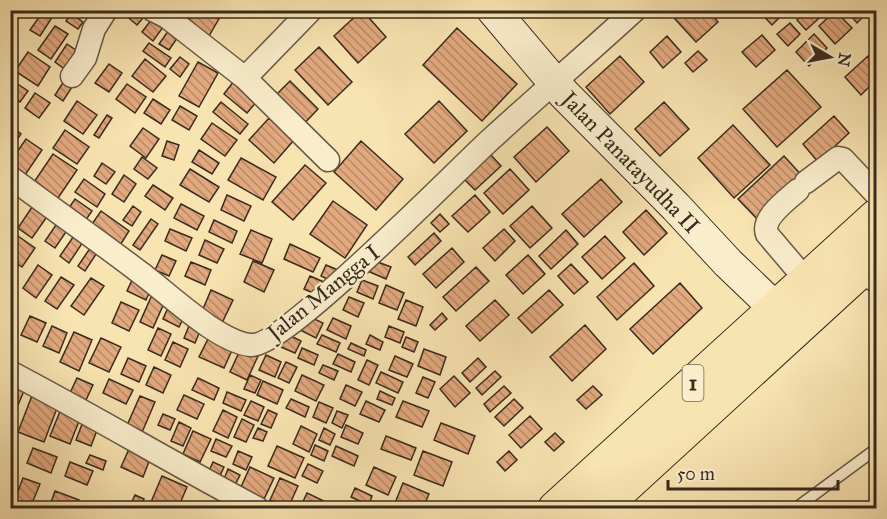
<svg xmlns="http://www.w3.org/2000/svg" width="887" height="519" viewBox="0 0 887 519" font-family="'IM FELL Great Primer',serif">
<defs>
<pattern id="building-back-hatch" width="6" height="6" patternUnits="userSpaceOnUse" patternTransform="scale(1.5)"><rect width="6" height="6" fill="#e3a97e"/><path d="M-1 5l2 2M0 0l6 6M5-1l2 2" fill="none" stroke="#b98a67"/></pattern>
</defs>
<rect width="100%" height="100%" fill="#f8e4b1"/>
<filter id="stains"><feTurbulence type="fractalNoise" baseFrequency=".00333" numOctaves="4"/><feColorMatrix values="0 0 0 0 .2 0 0 0 0 .09 0 0 0 0 .02 0 0 0 .5 -.17"/></filter>
<radialGradient id="worn" r=".72"><stop offset=".6" stop-color="#630" stop-opacity="0"/><stop offset="1" stop-color="#630" stop-opacity=".3"/></radialGradient>
<path fill="url(#building-back-hatch)" stroke="#392a1f" stroke-width="1.5" d="M127,10h19l2,2 -11,13 -13,-11z
M195,10h29l-15,26 -22,-13z
M362,10l24,27 -28,26 -24,-27z
M685,10h23l10,12 -22,20 -21,-23z
M758,10h29l-15,15z
M807,10h21l-22,20 -9,-10z
M846,10h19l2,3 -10,10z
M835,11l17,17 -17,16 -16,-18z
M42,13l9,6 -11,17 -10,-6z
M71,14l12,8 -5,7 -12,-8z
M155,15l11,8 -13,18 -11,-9z
M790,23l10,11 -12,12 -11,-12z
M55,26l13,8 -17,25 -13,-9z
M171,27l9,7 -11,16 -10,-6z
M457,28l60,56 -35,37 -59,-56z
M814,34l13,14 -18,18 -13,-14z
M762,35l13,15 -19,17 -14,-15z
M667,36l14,16 -18,16 -13,-16z
M149,43l22,15 -6,9 -22,-16z
M67,44l16,11 -13,18 -15,-11z
M319,47l33,35 -24,23 -33,-35z
M698,51l9,9 -14,12 -8,-9z
M28,52l22,15 -12,19 -23,-15z
M620,56l24,26 -34,32 -24,-27z
M868,56l8,9v15l-15,15 -16,-18z
M180,57l9,7 -9,13 -10,-8z
M145,59l21,17 -13,16 -21,-16z
M198,62l20,11 -19,34 -20,-11z
M109,64l13,9 -13,19 -14,-9z
M787,70l34,37 -44,40 -34,-38z
M66,78l8,6 -11,17 -8,-6z
M10,79l18,12 -8,11 -10,-6z
M234,81l24,19 -11,13 -23,-19z
M290,81l28,28 -20,21 -28,-29z
M127,84l19,13 -11,16 -19,-14z
M35,93l15,10 -11,15 -14,-10z
M153,99l17,11 -9,14 -17,-11z
M77,101l20,14 -14,19 -19,-13z
M439,101l28,30 -33,32 -29,-29z
M221,102l27,22 -8,10 -27,-22z
M664,102l25,27 -29,27 -25,-27z
M180,106l17,10 -8,14 -17,-10z
M107,115l5,3 -13,20 -5,-3z
M834,116l15,17 -31,29 -15,-18z
M269,118l25,22 -20,23 -25,-23z
M212,123l25,17 -12,16 -24,-17z
M733,125l37,40 -36,33 -36,-40z
M547,127l22,24 -33,31 -22,-25z
M143,128l16,11 -13,19 -16,-12z
M15,129l6,5 -11,16v-14z
M65,130l24,17 -12,17 -24,-16z
M26,139l16,11 -17,25 -15,-10v-3z
M167,141l12,4 -5,15 -12,-4z
M361,141l42,38 -27,31 -42,-38z
M199,150l20,13 -7,11 -20,-12z
M53,154l24,16 -21,31 -24,-16z
M490,154l11,12 -26,24 -11,-11z
M784,156l21,23 -46,42 -21,-22z
M142,157l15,11 -9,11 -14,-10z
M241,158l35,19 -13,23 -35,-20z
M102,163l13,9 -9,12 -12,-8z
M305,165l21,18 -33,37 -21,-18z
M190,169l29,18 -10,15 -29,-17z
M510,169l19,21 -26,24 -19,-21z
M124,175l12,9 -12,18 -12,-8z
M84,179l21,15 -8,13 -22,-15z
M601,179l21,23 -38,35 -22,-23z
M153,185l20,13 -8,12 -20,-14z
M227,195l24,11 -7,15 -23,-11z
M475,195l15,17 -22,20 -16,-16z
M75,199l17,12 -11,16 -17,-12z
M36,201l15,10 -19,27 -14,-10z
M333,201l34,24 -22,33 -35,-24z
M181,204l23,12 -7,14 -23,-12z
M133,206l8,6 -9,14 -9,-6z
M532,206l20,22 -22,20 -20,-22z
M646,210l21,23 -23,22 -21,-23z
M101,211l28,20 -10,16 -29,-20z
M440,214l9,10 -9,8 -9,-9z
M151,219l7,5 -18,26 -7,-5z
M214,220l23,11 -5,12 -23,-11z
M58,222l10,7 -13,19 -10,-7z
M170,229l22,9 -6,13 -21,-10z
M504,229l11,12 -20,20 -12,-13z
M78,230l9,6 -18,27 -9,-7z
M251,230l21,9 -10,24 -22,-9z
M566,230l12,14 -27,25 -12,-13z
M434,233l7,8 -26,24 -7,-8z
M15,234l20,14 -13,19 -12,-8v-18z
M605,236l20,22 -23,21 -20,-22z
M205,240l19,9 -7,14 -18,-8z
M95,241l7,4 -17,26 -7,-5z
M290,244l30,14 -7,14 -29,-13z
M452,248l12,14 -28,26 -13,-14z
M162,255l14,6 -7,15 -14,-6z
M528,255l17,19 -22,20 -17,-19z
M253,261l21,9 -10,22 -20,-10z
M375,261l16,6 -5,12 -16,-7z
M191,262l20,8 -6,15 -20,-9z
M634,263l20,23 -37,34 -20,-23z
M571,264l17,18 -14,12 -16,-18z
M38,265l14,10 -16,23 -13,-10z
M326,265l12,5 -5,12 -12,-6z
M476,267l13,14 -33,30 -13,-14z
M134,276l19,8 -7,16 -19,-9z
M310,276l16,7 -6,13 -16,-7z
M61,277l13,8 -17,24 -12,-8z
M91,278l13,8 -20,29 -13,-9z
M362,280l16,6 -5,13 -16,-7z
M680,283l22,25 -49,46 -23,-25z
M386,285l18,8 -7,17 -18,-7z
M211,290l22,10 -12,25 -21,-9z
M549,290l14,15 -31,28 -14,-15z
M152,295l13,6 -12,27 -13,-6z
M349,297l15,6 -6,14 -15,-7z
M406,300l17,7 -7,19 -18,-7z
M495,300l14,15 -29,26 -14,-15z
M121,302l18,8 -10,21 -17,-8z
M170,303l17,8 -8,16 -16,-8z
M442,313l5,6 -12,11 -5,-5z
M306,315l17,8 -7,15 -16,-8z
M30,316l16,7 -9,19 -16,-7z
M333,318l18,8 -5,13 -19,-9z
M585,325l21,24 -34,32 -22,-24z
M52,326l15,7 -8,20 -16,-7z
M189,326l11,5 -5,12 -11,-5z
M389,326l15,6 -4,11 -15,-6z
M158,328l13,6 -10,22 -13,-6z
M74,332l18,8 -13,31 -19,-9z
M287,334l14,7 -6,12 -14,-6z
M322,335l18,8 -4,9 -19,-8z
M370,335l13,7 -3,8 -14,-6z
M209,337l24,11 -9,20 -25,-11z
M406,337l12,5 -4,10 -12,-5z
M101,338l20,9 -12,25 -20,-9z
M173,342l15,7 -8,18 -15,-7z
M351,343l15,7 -2,6 -16,-7z
M242,346l17,8 -12,26 -17,-8z
M302,348l16,7 -4,10 -16,-7z
M424,349l22,8 -6,18 -22,-9z
M338,354l17,8 -4,10 -18,-8z
M266,355l15,7 -6,15 -16,-7z
M395,356l18,8 -6,13 -18,-7z
M128,358l18,8 -7,16 -18,-8z
M478,358l8,9 -16,15 -8,-9z
M367,360l11,5 -9,20 -11,-5z
M286,362l11,5 -8,16 -11,-5z
M323,365l15,6 -4,9 -15,-7z
M154,367l17,8 -8,18 -17,-8z
M495,371l6,6 -19,18 -6,-7z
M381,372l22,10 -5,11 -22,-10z
M250,375l11,5 -6,13 -11,-4z
M302,375l22,10 -8,16 -21,-10z
M454,376l16,17 -15,14 -15,-18z
M423,377l12,5 -7,16 -12,-5z
M77,378l16,7 -7,15 -16,-7z
M198,378l21,10 -5,12 -22,-10z
M109,379l24,11 -7,14 -23,-11z
M14,381l12,5 -13,31 -3,-1v-27z
M263,381l20,9 -6,14 -20,-9z
M346,385l16,7 -7,14 -15,-7z
M504,386l7,7 -21,19 -6,-8z
M593,386l9,9 -16,14 -9,-9z
M380,391l15,7 -3,7 -15,-6z
M227,392l19,8 -5,11 -18,-8z
M33,393l26,10 -15,39 -26,-10z
M184,395l20,9 -7,15 -20,-9z
M140,396l15,6 -15,35 -15,-7z
M291,399l18,8 -4,10 -19,-9z
M514,399l9,9 -19,18 -9,-9z
M251,401l13,6 -6,14 -14,-6z
M366,401l19,9 -6,12 -19,-8z
M403,401l26,10 -7,16 -26,-10z
M319,402l14,6 -7,15 -13,-6z
M61,409l20,7 -11,28 -20,-8z
M223,410l14,7 -9,21 -15,-7z
M268,410l9,4 -6,14 -10,-4z
M337,411l11,4 -6,13 -10,-5z
M163,414l12,5 -5,11 -12,-5z
M530,416l12,13 -21,19 -12,-13z
M84,419l15,6 -8,21 -15,-6z
M242,419l12,6 -8,17 -12,-5z
M179,422l12,6 -8,18 -12,-5z
M441,423l34,13 -7,18 -34,-14z
M346,425l17,8 -5,11 -17,-7z
M301,426l16,8 -8,18 -16,-8z
M258,428l9,4 -4,9 -10,-3z
M324,428l11,6 -5,11 -11,-5z
M193,431l18,8 -11,23 -17,-8z
M555,433l9,9 -10,9 -9,-9z
M386,436l30,12 -5,12 -30,-11z
M216,439l16,7 -6,11 -15,-6z
M315,445l13,6 -4,10 -13,-6z
M277,446l27,12 -9,20 -27,-12z
M336,446l22,10 -4,10 -22,-10z
M33,448l24,9 -6,16 -24,-10z
M129,449l21,10 -7,18 -22,-10z
M238,451l14,6 -6,13 -13,-6z
M423,451l29,11 -9,24 -29,-11z
M509,451l8,9 -12,11 -8,-9z
M90,455l16,6 -3,9 -17,-7z
M70,462l23,9 -6,14 -22,-9z
M213,462l11,5 -7,15 -11,-4z
M308,464l15,7 -6,12 -15,-7z
M250,467l24,11 -10,21 -24,-10z
M374,467l22,10 -8,18 -22,-10z
M228,469l12,6 -7,14 -11,-5z
M162,476l25,11 -9,21h-13l-14,-6z
M23,478l17,6 -10,24 -16,-6z
M280,478l18,8 -10,22 -18,-8z
M403,483l26,11 -6,14h-30z
M355,488l17,8 -3,9 -18,-8z
M55,491l24,9 -3,8h-18l-8,-3z
M307,493l19,9 -3,6h-23z
M135,495l9,4 -4,9 -10,-2z"/>
<g fill="none" stroke-linecap="round" stroke-linejoin="round">
<g stroke="#695844" stroke-width="13">
<path id="lane" d="M857,279l19,8
M796,508l80,-59"/>
</g>
<g stroke="#695844" stroke-width="25">
<path id="street" d="M153,10l14,7 78,61 83,82
M72,76l13,-18 9,-29 12,-19
M245,78l66,-68
M10,177c43,32 86,62 128,94 28,20 79,71 113,74 32,3 206,-175 239,-205 48,-44 97,-86 145,-130
M806,182l32,-24 5,1 33,35
M798,190c-11,10 -37,28 -31,44l39,46
M10,372c84,44 164,92 247,136"/>
</g>
<g stroke="#392a1f" stroke-width="34">
<path id="secondary" d="M493,10l71,84 112,113 52,56 47,45"/>
</g>
<g stroke="#392a1f" stroke-width="35">
<path id="primary" d="M555,508l321,-292
M602,508l274,-251"/>
</g>
<use href="#lane" stroke="#faedcc" stroke-width="10"/>
<use href="#street" stroke="#faedcc" stroke-width="22"/>
<use href="#secondary" stroke="#faedcc" stroke-width="32"/>
<use href="#primary" stroke="#f8e4b1" stroke-width="33"/>
</g>
<g text-anchor="middle" stroke-width="5" stroke-linejoin="round" paint-order="stroke">
<rect fill="#faedcc" stroke="#736453" stroke-width="1.5" x="682.5" y="365" width="21" height="36" rx="4.5"/>
<g font-size="21" font-weight="bold" fill="#392a1f">
<text x="693" y="390">1</text>
</g>
<g font-size="22" fill="#392a1f" stroke="#faedcc">
<text transform="translate(631 162) rotate(46)" y="8">Jalan Panatayudha II</text>
<text transform="translate(323 292) rotate(-39)" y="8">Jalan Mangga I</text>
</g>
</g>
<rect width="887" height="519" fill="none" stroke="#f8e4b1" stroke-width="36"/>
<rect x="12" y="12" width="863" height="495" fill="none" stroke="#392a1f" stroke-width="3"/>
<rect x="18" y="18" width="851" height="483" fill="none" stroke="#392a1f" stroke-width="1.5"/>
<g transform="translate(830 57) rotate(100)" stroke="#faedcc" stroke-width="4.5" paint-order="stroke">
<path d="M0-4.5L10 22L0 15L-10 22Z" fill="#392a1f"/>
<text y="-9" font-size="16" font-weight="bold" text-anchor="middle" fill="#392a1f">N</text>
</g>
<path d="M668 480v9h170v-9" fill="none" stroke="#392a1f" stroke-width="3"/>
<text x="677" y="480" font-size="18" fill="#392a1f" stroke="#faedcc" stroke-width="4.5" paint-order="stroke">50 m</text>
<rect width="100%" height="100%" filter="url(#stains)"/>
<rect width="100%" height="100%" fill="url(#worn)"/>
</svg>
